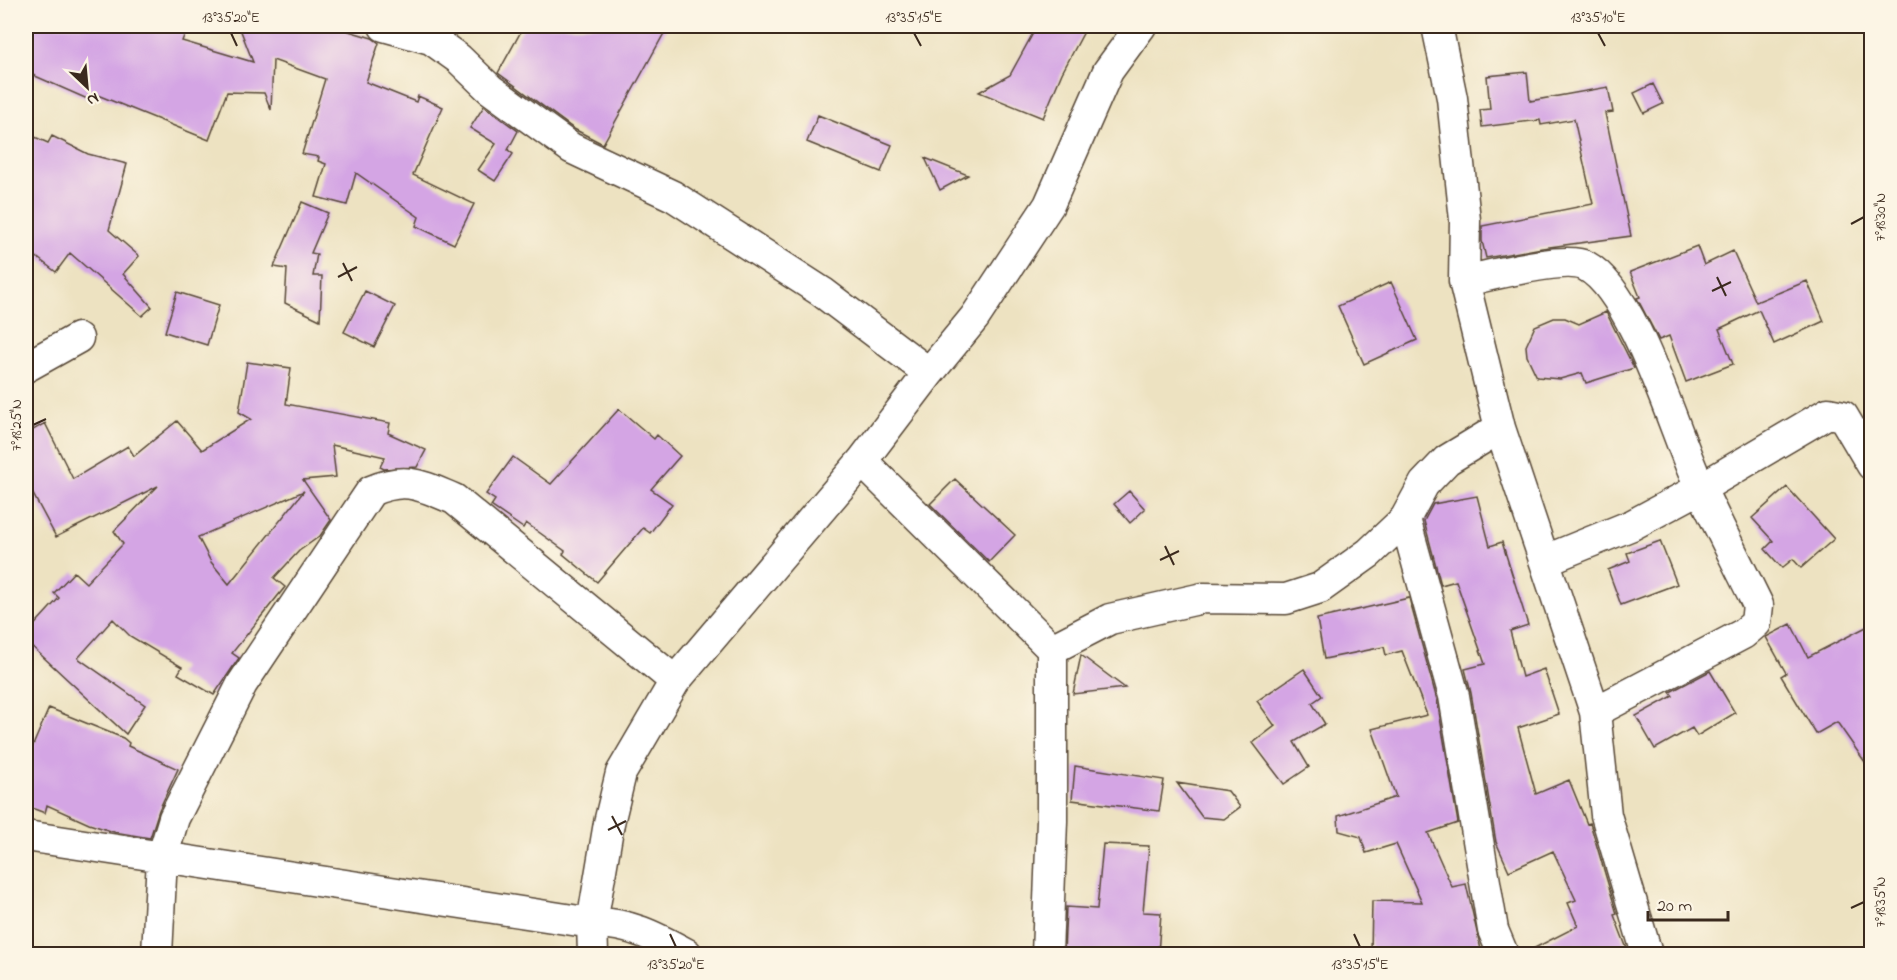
<svg xmlns="http://www.w3.org/2000/svg" width="1897" height="980" viewBox="0 0 1897 980" font-family="'Indie Flower',sans-serif">
<rect width="100%" height="100%" fill="#fcf5e5"/>
<filter id="ink" filterUnits="userSpaceOnUse"><feTurbulence type="fractalNoise" baseFrequency=".0167" numOctaves="2"/><feDisplacementMap in="SourceGraphic" scale="12" xChannelSelector="R" yChannelSelector="G"/><feConvolveMatrix kernelMatrix="1 2 1 2 8 2 1 2 1" color-interpolation-filters="sRGB"/></filter>
<filter id="wash" filterUnits="userSpaceOnUse"><feTurbulence type="fractalNoise" baseFrequency=".008" numOctaves="4" result="noise"/><feDisplacementMap in="SourceGraphic" scale="24" xChannelSelector="R" yChannelSelector="G"/><feGaussianBlur stdDeviation="1.35" result="paint"/><feColorMatrix in="noise" values="0 0 0 0 0 0 0 0 0 0 0 0 0 0 0 0 0 1.4 0 .05"/><feComposite in="paint" operator="in"/></filter>
<g filter="url(#wash)">
<rect width="100%" height="100%" fill="#ede2c1"/>
<g id="blocks">
<path fill="#d4a5e4" fill-rule="evenodd" d="M26,26h162l-6,15 71,21 -14,-36h93l40,12 7,5 -13,39 50,20 2,-6 25,11 -30,68 61,29 -20,40 -38,-18 3,-9 -63,-44 -9,32 -31,-8 10,-33 -8,-3 1,-4 -17,-3 23,-75 -52,-19 -2,50 -7,-17 -37,-1 -18,48 -114,-46 -3,7 -66,-29z
M524,26h144l-65,118 -29,-15 -76,-56z
M1037,26h50l-25,47 -19,45 -64,-26 31,-17z
M1527,72l3,29 78,-14 5,25 -8,1 26,123 -89,12 -56,10 -4,-17v-15l111,-22 -19,-85 -33,6 -1,-5 -58,7 -2,-17 10,-1 -3,-33z
M1653,84l10,20 -19,9 -10,-20z
M484,106l34,25 -10,19 5,4 -18,27 -17,-11 18,-26 -26,-16z
M818,115l74,30 -11,27 -74,-30z
M26,133l22,10 4,-7 36,18 39,10 -18,66 30,26 -16,18 29,33 -10,9 -72,-63 -14,19 -30,-23z
M925,158l43,17 -28,15z
M302,202l26,11 -17,40 6,1 -4,22h9l-2,44 -35,-17 2,-34 -13,-2z
M1697,246l7,19 29,-14 23,51 51,-21 17,40 -50,23 -15,-34 -40,19 14,35 -47,18 -17,-46 -10,4 -22,-42 3,-1 -10,-25z
M1391,282l26,58 -53,24 -26,-58z
M365,291l30,15 -21,41 -30,-15z
M177,292l42,13 -12,40 -42,-13z
M1606,312l28,56 -48,15 -4,-10 -22,6 -23,-2 -10,-21 -1,-10 9,-20 19,-8h11l14,6z
M247,362l44,6 -5,36 104,19 -2,10 38,17 -9,17 -33,2 -4,-2 5,-10 -53,-12 4,32 -33,3 28,40 -11,16 -21,15 -25,27 11,9 -53,66 7,5 -25,37 -36,-21 4,-7 -52,-31 -17,-17 -35,39 67,47 -19,29 -100,-93v-7l33,-36 -5,-5 20,-21 12,11 37,-39 -9,-13 44,-45 -102,51 -30,-56v-47l19,-11 28,56 55,-33 6,10 43,-35 25,29 49,-31 -12,-7zM304,491l-75,93 -18,-22 -13,-25z
M619,409l35,30 3,-4 23,21 -29,33 21,15 -22,29 -7,-5 -46,54 -34,-28 2,-3 -39,-28 -3,5 -32,-22 4,-6 -9,-6 27,-37 38,27z
M955,479l60,56 -26,27 -59,-58z
M1787,487l47,52 -33,29 -8,-9 -11,9 -17,-19 8,-8 -21,-23z
M1129,491l16,18 -15,14 -16,-19z
M1477,496l13,50 12,-4 26,83 -18,6 12,46 22,-8 15,45 -41,14 18,66 33,-14 18,44 3,-1 27,91 -3,1 15,39h-106l55,-28 -10,-23 8,-3 -23,-49 -44,20 -13,-29 -25,-149 -6,-24 20,-5 -29,-83 -15,4 -17,-64 9,-17z
M1660,541l17,43 -56,21 -13,-35 22,-9 -3,-8z
M1409,598l28,102 21,123 -30,10 24,54 14,-3 16,70h-111l1,-53 50,1 -26,-58 -30,9 -5,-16 -22,-6 -1,-15 58,-19 -24,-68 55,-14 -25,-64 -16,4 -2,-8 -60,12 -7,-40z
M1791,624l17,33 64,-33v148l-35,-50 -21,12 -35,-58 5,-3 -20,-36z
M1081,655l44,33 -52,6z
M1304,669l18,27 -10,7 13,21 -31,18 15,25 -25,17 -31,-41 22,-17 -18,-25z
M1710,671l25,42 -38,23 -5,-8 -37,21 -19,-33 37,-20 -3,-4z
M49,708l74,30 6,5 -1,3 50,23 -19,41 -9,28 -36,-6 -25,-8 -42,-19 -2,8 -19,-7v-59l5,3z
M1075,766l89,14 -5,31 -87,-11z
M1177,783l51,8 12,16 -16,12 -22,-2z
M1103,844l46,2 -6,66 18,1 -3,41h-94l2,-47 31,2z"/>
</g>
</g>
<g filter="url(#ink)">
<use href="#blocks" fill-opacity="0" stroke="#564636" stroke-width="1.5"/>
<g fill="none" stroke-linecap="round" stroke-linejoin="round">
<g stroke="#564636" stroke-width="33">
<path id="street" d="M384,26l47,13 28,20 31,30 81,59 102,48 149,96 107,81
M1437,26l15,72 13,122 -1,61 36,147 95,284 11,103 41,139
M1464,281c25,-5 101,-26 122,-15 47,25 86,158 108,208 20,44 43,88 64,131l-2,18 -13,11 -148,78
M26,367l52,-29
M862,461l190,188 58,-30 93,-21 83,1 34,-11 49,-35 36,-34 19,-35 23,-24 53,-32
M1405,519l49,177 39,234 10,24
M1546,560l86,-35 69,-37 127,-75 15,3 29,49
M26,836l566,87c36,-1 64,14 95,31
M157,954l5,-96 12,-40 68,-134 129,-193c35,-15 49,-6 83,8l221,182
M593,954l-1,-31 17,-100 12,-50 54,-92 187,-220 67,-88 46,-56 74,-112 59,-134 33,-45
M1047,954l5,-133v-172"/>
</g>
<use href="#street" stroke="#fff" stroke-width="30"/>
</g>
</g>
<path fill="none" stroke="#3b2a1e" stroke-width="2" d="M231,33l6,13M914,33l7,13M1598,33l7,13M1851,224l13,-7M343,263l9,18M338,277l19,-10M1717,277l9,19M1712,291l19,-9M33,425l13,-6M1165,546l9,19M1160,560l19,-9M612,816l10,19M608,830l18,-9M1851,908l13,-6M670,934l6,13M1354,934l6,13"/>
<rect width="1897" height="980" fill="none" stroke="#fcf5e5" stroke-width="66"/>
<g transform="translate(87 87) rotate(154)" stroke="#fcf5e5" stroke-width="4.5" paint-order="stroke">
<path d="M0-4.5L10 22L0 15L-10 22Z" fill="#3b2a1e"/>
<text y="-9" font-size="16" font-weight="bold" text-anchor="middle" fill="#3b2a1e">N</text>
</g>
<path d="M1648 911v9h80v-9" fill="none" stroke="#3b2a1e" stroke-width="3"/>
<text x="1657" y="911" font-size="18" fill="#3b2a1e" stroke="#fcf5e5" stroke-width="4.5" paint-order="stroke">20 m</text>
<rect x="33" y="33" width="1831" height="914" fill="none" stroke="#3b2a1e" stroke-width="2"/>
<g font-size="15" text-anchor="middle" fill="#3b2a1e">
<text x="231" y="22">13°35'20"E</text>
<text x="914" y="22">13°35'15"E</text>
<text x="1598" y="22">13°35'10"E</text>
<text transform="translate(1880 217) rotate(-90)" y="5">7°18'30"N</text>
<text transform="translate(16 425) rotate(-90)" y="5">7°18'25"N</text>
<text transform="translate(1880 902) rotate(-90)" y="5">7°18'35"N</text>
<text x="676" y="969">13°35'20"E</text>
<text x="1360" y="969">13°35'15"E</text>
</g>
</svg>
